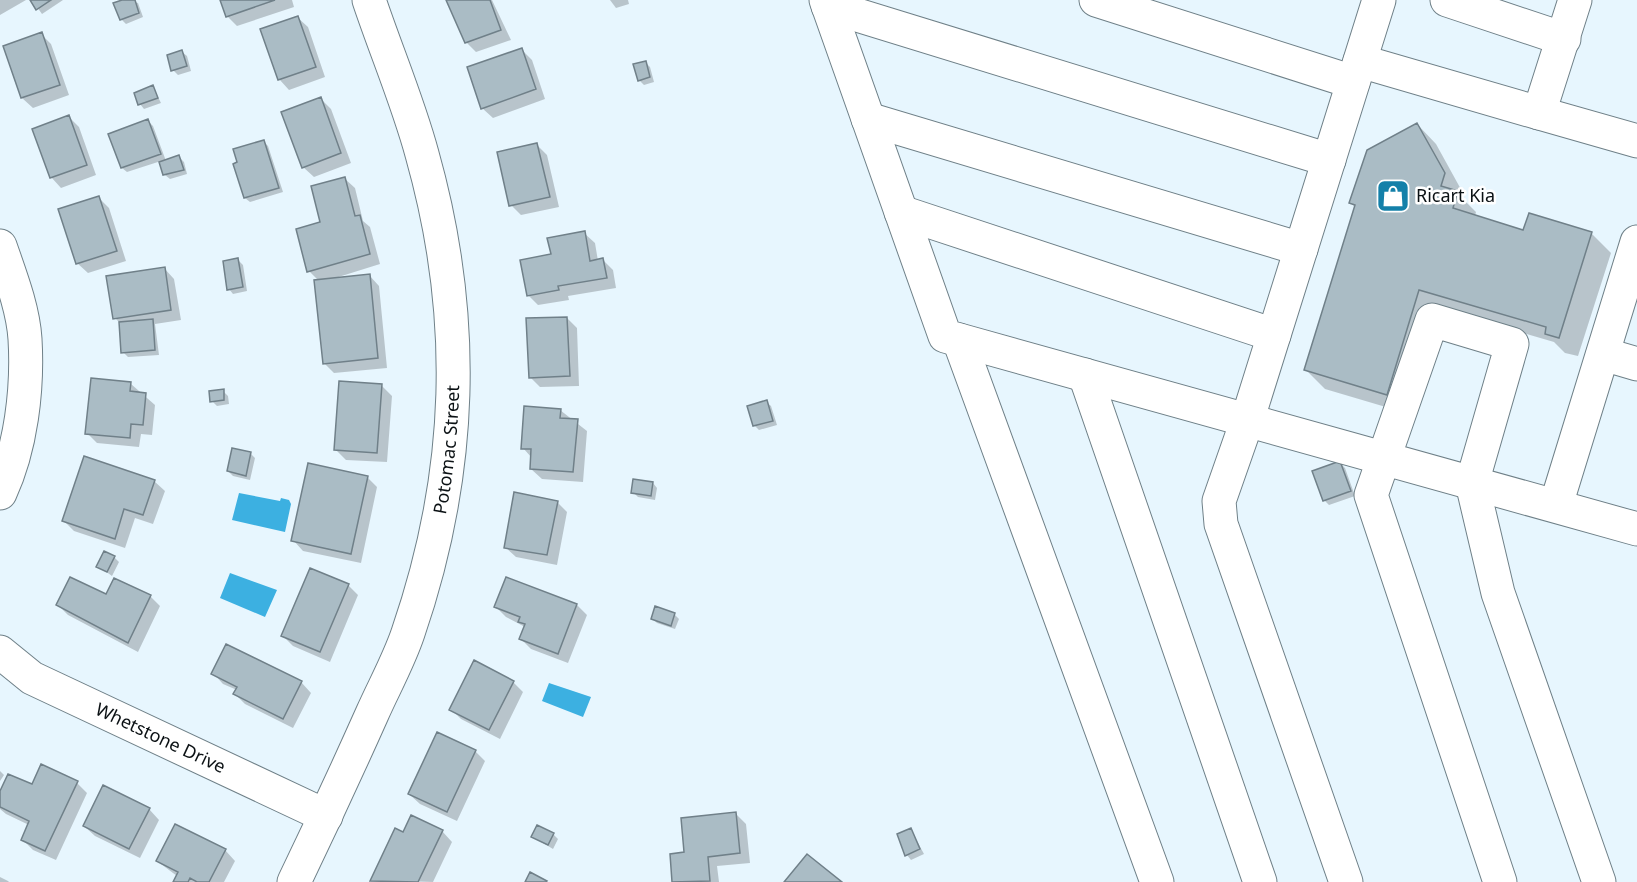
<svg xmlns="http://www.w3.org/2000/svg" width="1637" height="882" viewBox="0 0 1637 882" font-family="'Noto Sans',sans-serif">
<rect width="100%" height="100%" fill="#e7f6fe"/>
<path fill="#3cb0e1" d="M239,493l41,8 1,-3 8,2 2,4 -6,28 -53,-12z
M230,573l47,17 -12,27 -45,-19z
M549,683l42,14 -8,20 -41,-16z"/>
<path fill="#0003" d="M0,0h26l-26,15z
M32,0h31l-21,14z
M127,0l11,3 5,14 -17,7 -5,-5z
M222,0h70l2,7 -57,19 -10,-10z
M448,0h44l19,40 -35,12 -10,-10z
M610,0h18l1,4 -13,4z
M297,17l11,10 17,50 -36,13 -10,-11z
M41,34l10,10 18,51 -36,13 -11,-10 -17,-51z
M521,49l11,11 13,39 -52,19 -11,-10z
M182,52l5,4 4,15 -13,4 -5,-5z
M645,62l5,5 4,15 -10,3 -5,-5z
M153,87l8,16 -17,6 -4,-5z
M321,99l10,10 20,54 -37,14 -11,-10z
M69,117l10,10 17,48 -35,13 -10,-11z
M148,121l5,5 13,35 13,-4 5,5 3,12 -17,5 -5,-4 -4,-14 -34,11 -5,-4 -12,-34z
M1417,124l19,20 27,49 -1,5 14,14 -1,4 49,15 67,2 20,20 -33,103 -13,-3 -11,-11 -115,-34 -33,105 -81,-24 -19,-19 50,-162 -5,-5z
M263,141l5,5 15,46 -33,10 -5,-4z
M537,145l10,10 12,52 -38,8 -10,-10z
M344,178l11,10 8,33 7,6 10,37 -48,15 37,-4 10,11 8,82 -53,5 -10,-10 -5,-82 -10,-10z
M99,198l10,10 17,53 -38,12 -11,-10z
M584,233l11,10 3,18 5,-1 10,10 3,18 -48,8 1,4 -31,5 -10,-10 24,-39z
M238,260l5,5 4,26 -14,3 -4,-5z
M164,268l10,11 7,41 -26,4 4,31 -31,2 -5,-5 -2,-28 -6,-6z
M567,318l10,10 2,58 -39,1 -10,-10z
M131,384l24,21 -3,30 -11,-1 -2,13 -42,-4 -10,-10z
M382,386l10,10 -5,66 -41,-2 -10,-10z
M223,391l5,5 1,8 -12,2 -5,-5z
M766,402l5,4 6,19 -18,5 -5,-5z
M560,410l27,21 -4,51 -41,-3 -11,-10 1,-11 -9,-10z
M250,453l5,5 -5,22 -17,-4 -5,-5z
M1340,463l5,5 10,28 -26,9 -5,-5z
M367,477l10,10 -16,76 -58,-12 -10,-11z
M154,481l11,10 -12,33 -18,-6 -10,30 -51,-17 -10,-10z
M653,483l4,5 -2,12 -17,-3 -5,-5z
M557,502l10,10 -10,53 -41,-8 -11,-10z
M114,557l5,5 -7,14 -14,-10z
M348,585l10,10 -28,67 -37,-16 -10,-10z
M107,596h43l10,10 -22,46 -70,-37 -10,-10z
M577,605l10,10 -19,48 -37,-14 -10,-10 4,-12 -19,-10 -10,-10z
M656,608l19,7 4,4 -4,10 -18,-6 -5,-5z
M213,673l88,9 10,11 -18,35 -48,-24 -10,-10 2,-4 -14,-6z
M513,682l10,10 -23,47 -39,-20 -10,-10z
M475,751l10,10 -28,60 -37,-17 -11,-10z
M0,771l4,4 -4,6z
M77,783l10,10 -31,67 -23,-10 -10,-10 6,-15 -23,-11 -6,-5v-14l32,-9z
M149,809l10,11 -19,38 -45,-22 -11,-10z
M736,814l10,10 4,39 -33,3 2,16h-45l-3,-27 15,-1z
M911,830l13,24 -13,6 -4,-5z
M442,831l10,11 -19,40 -61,-2z
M553,834l5,5 -5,10 -20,-12z
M225,850l10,11 -11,21h-50l3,-6 -20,-15z
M0,877l8,4 1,1h-9z"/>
<path fill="#aabcc5" stroke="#708089" stroke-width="1.5" d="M30,0h21l-15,10z
M122,0h13l4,13 -19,7 -7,-17z
M220,0h55l-49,17z
M446,0h44l11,30 -36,13z
M298,16l18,51 -38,13 -18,-51z
M42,32l18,53 -39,13 -18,-52z
M522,48l14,41 -55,20 -14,-42z
M182,50l5,16 -16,5 -4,-16z
M646,61l4,16 -12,4 -5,-17z
M153,85l5,13 -20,7 -4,-12z
M321,97l20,56 -39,15 -21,-56z
M69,115l18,50 -37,13 -18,-49z
M148,119l13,35 -40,14 -13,-34z
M1417,123l28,50 -4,13 17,5 -5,17 70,22 6,-17 63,19 -33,106 -14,-4 1,-7 -127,-37 -32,105 -83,-25 51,-165 -6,-2 18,-53z
M264,140l15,48 -35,10 -11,-34 4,-2 -4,-13z
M537,143l13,54 -41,9 -12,-54z
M179,155l5,15 -21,5 -4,-13z
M345,177l10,39 5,-1 10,39 -63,18 -11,-43 24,-7 -9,-36z
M99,196l18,55 -41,13 -18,-55z
M585,231l5,30 13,-3 4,20 -49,8 1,4 -32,6 -7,-36 31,-6 -4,-16z
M238,258l5,29 -16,3 -4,-29z
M165,267l6,43 -58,9 -7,-43z
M370,274l8,84 -55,6 -9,-84z
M567,317l3,59 -41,2 -3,-60z
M153,319l2,31 -34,3 -2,-31z
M91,378l40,4 -1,9 16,2 -3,32 -12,-1 -1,14 -45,-4z
M339,381l43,3 -5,69 -43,-3z
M224,389v11l-14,2 -1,-11z
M767,400l6,21 -20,5 -6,-20z
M524,406l37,3 -1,9 18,1 -5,53 -43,-3 1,-20h-10z
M232,448l19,4 -5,24 -19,-5z
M84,456l71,24 -12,35 -19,-6 -9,30 -53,-18z
M1340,461l11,30 -28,10 -11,-30z
M308,463l60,13 -17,78 -60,-13z
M633,479l20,3 -2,14 -20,-3z
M514,492l44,9 -11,54 -43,-7z
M104,551l11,5 -8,16 -11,-5z
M310,568l39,16 -29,68 -39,-16z
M70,577l36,17 8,-16 37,17 -23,48 -72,-38z
M506,577l71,27 -19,50 -39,-15 6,-15 -7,-2 2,-5 -26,-10z
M655,606l20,7 -4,13 -20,-7z
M226,644l76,37 -19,38 -50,-25 4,-7 -26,-13z
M474,660l40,21 -25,49 -40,-20z
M437,732l39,18 -29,62 -39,-18z
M41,764l37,17 -33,70 -24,-11 8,-19 -29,-14v-16l8,-17 24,10z
M103,785l47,23 -21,41 -46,-23z
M736,812l4,41 -32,4 2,24 -38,1 -2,-28 14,-2 -3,-34z
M411,815l32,15 -25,52 -48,-1 25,-53 8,4z
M175,824l51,25 -17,33h-12l-7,-4 -2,4h-15l5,-10 -22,-11z
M537,825l17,8 -6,12 -17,-8z
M911,828l9,21 -15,7 -8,-22z
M807,854l35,28h-58z
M530,872l17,9 -1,1h-21z"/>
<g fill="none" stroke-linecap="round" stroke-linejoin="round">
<g stroke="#6f8088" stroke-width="35">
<g id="minor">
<path d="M826,0l119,336 692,193"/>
<path d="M1096,0l257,82"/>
<path d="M1447,0l117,39"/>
<path d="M1575,0l-36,113 98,28"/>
<path d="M828,6l501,154"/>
<path d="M1360,61l179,52"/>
<path d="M868,119l433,130"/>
<path d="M901,212l373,123"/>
<path d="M0,246c10,29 23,62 25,93 3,50 -4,109 -25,154"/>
<path d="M959,340l198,542"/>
<path d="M1603,354l34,10"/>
<path d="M1085,375l175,507"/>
<path d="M1556,505l81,-263"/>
<path id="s1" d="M0,652l32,26 294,138"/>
<path id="s2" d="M294,882c27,-56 53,-112 78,-168 12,-27 27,-54 36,-81 55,-160 60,-316 14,-479 -14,-52 -36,-103 -53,-154"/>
<path d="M1346,882l-125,-358 -2,-23 28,-80 132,-421"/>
<path d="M1500,882l-129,-387 61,-175 80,24 -40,139 26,110 101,289"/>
</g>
</g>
<use href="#minor" stroke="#fff" stroke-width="33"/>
</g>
<defs>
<g id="shop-square" transform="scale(1.725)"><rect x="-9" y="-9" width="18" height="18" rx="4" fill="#1480a9" stroke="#fff"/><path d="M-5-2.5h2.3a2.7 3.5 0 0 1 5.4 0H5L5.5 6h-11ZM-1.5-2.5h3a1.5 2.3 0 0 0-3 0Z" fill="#fff"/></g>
</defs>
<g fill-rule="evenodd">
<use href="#shop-square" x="1393" y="196"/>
</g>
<g text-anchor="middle" stroke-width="5" stroke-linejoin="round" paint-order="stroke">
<g font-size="18" fill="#0b1114" stroke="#fff" text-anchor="start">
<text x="1416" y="202">Ricart Kia</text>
</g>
<g font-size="18" fill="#0b1114" stroke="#fff">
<text dy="6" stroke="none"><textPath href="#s2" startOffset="462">Potomac Street</textPath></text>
<text dy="6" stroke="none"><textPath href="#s1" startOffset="183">Whetstone Drive</textPath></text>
</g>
</g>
</svg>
